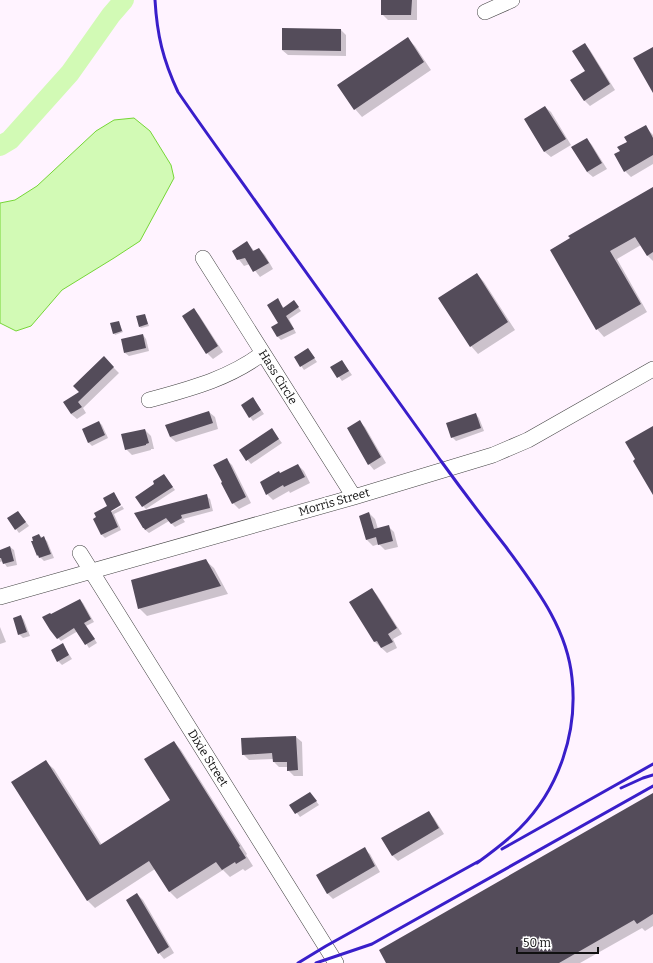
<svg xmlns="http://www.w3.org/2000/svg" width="653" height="963" viewBox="0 0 653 963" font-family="Bitter,serif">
<rect width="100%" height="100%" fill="#fff3ff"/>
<path fill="#d2fab5" stroke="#76d637" d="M134,118l16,13 21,34 3,13 -34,63 -26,17 -52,32 -31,36 -15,5 -16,-8v-120l15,-3 22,-14 59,-55 18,-11z"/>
<path fill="#0003" d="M382,0h35v20h-29l-6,-6z
M341,30l5,5v21l-58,-1 -6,-5z
M408,39l7,7 16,24 -69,47 -7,-8z
M585,44l5,6 25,40 -25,16 -6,-6 2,-28z
M545,107l6,5 20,33 -20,12 -6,-5 -20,-33z
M645,126l8,9v29l-22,13 -6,-6 -9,-16 5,-3 7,-10z
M587,139l5,6 15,24 -14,8 -6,-5z
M653,188v73l-6,-6 -6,-10 -24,14 30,53 -43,25 -7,-8 -46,-79z
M247,242l8,10 4,-3 6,6 8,14 -13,8 -10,-13 -6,2 -11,-14z
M477,274l7,8 31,48 -37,24 -7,-8z
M277,300l7,8 10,-6 7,9 -12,8 7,14 -15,7 -3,-3 1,-13z
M194,310l5,5 24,37 -10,7 -6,-6z
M145,315l4,11 -8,2 -2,-2z
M119,322l4,10 -8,3 -1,-2z
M143,335l3,4 3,12 -20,5 -4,-3z
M308,349l9,13 -13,8 -9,-13z
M104,358l15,15 -36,35 3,5 -9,6 -6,-5 9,-22z
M342,361l10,14 -10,6 -10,-14z
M253,398l11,16 -11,7 -3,-4z
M209,412l6,5 3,12 -42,13 -6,-5z
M475,414l4,4 5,13 -28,10 -4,-4z
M359,421l6,6 21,36 -12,7 -5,-6z
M99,422l3,3 6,13 -16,8 -4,-4z
M145,430l6,6 3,13h-3v1l-19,5 -6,-6z
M272,430l10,13 -31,21 -11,-13z
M226,459l6,6 19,38 -12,6 -6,-6z
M298,465l6,6 6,12 -20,10 -1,-2 -16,9 -6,-6 13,-20z
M164,475l11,15 -29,19 -3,-3 13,-21z
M114,494l7,10 -10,5v3l11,-6 2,3 -10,5 7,16 -16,8 -3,-3 7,-29z
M206,496l4,3 3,12 -30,8 2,3 -10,5 -6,-6 -20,12 -6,-5z
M18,512l11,14 -10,7 -3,-4z
M369,513l6,6 3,10 10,-3 6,6 4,15 -13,3 -6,-6 -6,2 -6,-6 -7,-24z
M39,535l8,6 7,17 -10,3 -6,-6z
M10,547l4,3 3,15 -10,2 -4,-6 -3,1v-11z
M206,561l8,7 14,26 -81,22 -8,-8z
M372,589l5,6 25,39 -9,5 4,9 -10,5 -12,-11 -25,-39z
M80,600l3,3 11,19 -8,4 11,17 -8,5 -11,-17 -17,10 -3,-3 -7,-23z
M21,616l3,4 6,16 -7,2 -4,-4z
M0,627l6,15 -6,2z
M63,645l9,14 -10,6 -4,-4z
M296,737l6,5 1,34h-9l-6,-6v-3h-9l-5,-5 -1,-3 -24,1 -6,-6 -1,-15z
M174,742l7,8 66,104 -1,1 7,11 -8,5 -2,-2 -13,8 -7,-7 -46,29 -7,-7 -15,-23 -60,39 -8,-8 -41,-138 8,7 48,76 69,-44z
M310,793l9,12 -19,12 -9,-12z
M653,795v131l-8,5 -3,-3 -62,35h-193z
M429,812l5,6 10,16 -46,27 -6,-6z
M364,849l6,5 10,18 -47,27 -6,-6z
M137,894l6,6 31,53 -10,6 -5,-6z"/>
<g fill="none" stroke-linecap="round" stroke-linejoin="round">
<path stroke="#d2fab5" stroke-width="20" d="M0,146l10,-6 60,-67 41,-58 13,-15"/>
</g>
<path fill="#544c5a" d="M381,0h31l-1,15h-30z
M282,28l59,1v22l-59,-1z
M408,37l16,25 -70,48 -17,-25z
M585,43l25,41 -26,17 -14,-21 15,-9 -13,-20z
M653,47v46l-20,-35z
M545,106l21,33 -22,13 -20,-33z
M646,125l7,13v17l-29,17 -10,-18 6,-3 -3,-4 10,-5 -3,-5z
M587,138l15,25 -15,9 -16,-25z
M653,187v65l-6,4 -12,-19 -25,14 31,53 -45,26 -46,-80 20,-12 -2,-2z
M247,241l6,10 6,-3 10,15 -16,9 -8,-14 -8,2 -5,-9z
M477,273l31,49 -38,25 -32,-49z
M278,298l5,10 11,-8 5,7 -13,9 8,13 -17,8 -6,-10 7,-4 -11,-18z
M194,308l24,38 -12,8 -24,-38z
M145,314l3,10 -9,3 -3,-11z
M119,321l3,10 -9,3 -3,-11z
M143,334l3,14 -22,5 -3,-14z
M308,348l7,10 -15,9 -6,-10z
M104,356l10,11 -36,35 4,5 -11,7 -8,-12 16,-10 -6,-6z
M342,360l7,11 -12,7 -7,-11z
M253,397l8,13 -12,8 -8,-13z
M209,411l4,12 -43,14 -5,-12z
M476,413l5,15 -30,10 -5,-15z
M360,420l21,37 -13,8 -21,-37z
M99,421l6,14 -17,8 -6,-14z
M653,426v69l-20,-34 2,-2 -10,-17z
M272,428l7,11 -33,22 -7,-11z
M145,429l4,14 -3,1v1l-21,5 -4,-16z
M227,458l19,39 -14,7 -11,-21 1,-1 -9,-17z
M298,464l7,13 -21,10 -1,-2 -17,10 -6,-13 19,-11 1,2z
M164,474l9,13 -31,20 -7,-10 19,-13 -1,-3z
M114,492l7,13 -10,6 7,16 -17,8 -8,-16 3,-2 -2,-4 13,-7 -4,-8z
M207,494l3,14 -29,7 1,3 -11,6 -5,-6 -21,12 -1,-2h-1l-9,-15z
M18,511l8,11 -11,8 -8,-12z
M369,512l5,17 15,-4 4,16 -15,4 -2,-8 -10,3 -7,-24z
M39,534l2,4 3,-2 7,18 -12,4 -1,-3 -1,1 -6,-15h2l-1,-4z
M10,546l4,15 -11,3 -2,-6h-1v-8z
M206,559l15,27 -83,23 -7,-29z
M372,588l25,40 -9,6 5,8 -12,6 -4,-7 -3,1 -25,-40z
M80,599l11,20 -7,4 11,16 -10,6 -11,-17 -17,11 -7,-9 -8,-13 8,-4 1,1z
M21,615l6,17 -9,3 -5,-17z
M63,643l6,12 -12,7 -6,-12z
M296,736l2,34 -11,1v-9h-14l-1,-9 -30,2 -1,-17z
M174,741l66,105 -1,1 7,11 -10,6 -1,-2 -13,8 -6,-8 -47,30 -20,-31 -62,40 -76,-119 35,-22 54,85 70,-45 -26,-41z
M310,792l7,9 -22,13 -6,-9z
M653,793v121l-16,10 -3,-4 -75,43h-173l-7,-13z
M429,811l10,17 -47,28 -11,-18z
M365,847l10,19 -48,28 -11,-19z
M137,893l32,54 -11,7 -32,-54z"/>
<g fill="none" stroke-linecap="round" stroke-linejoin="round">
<g stroke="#434343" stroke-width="16">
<path id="minor" d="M485,12l27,-12
M203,258l151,239
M149,400c40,-11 80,-21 114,-47
M80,553l256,410
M0,597l354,-100 139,-42 35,-15 125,-71"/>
</g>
<use href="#minor" stroke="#fff" stroke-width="15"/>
<path stroke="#391eca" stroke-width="3" d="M155,0c2,35 8,60 23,92 33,48 67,94 100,141 55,76 109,152 163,228 21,29 43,58 65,86 29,40 61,80 66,131 6,54 -13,111 -52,150 -13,13 -28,24 -43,35
M621,788l22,-10 10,-3
M502,849l151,-85
M298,963l28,-17 155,-86
M316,963l56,-19 281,-158"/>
</g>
<g text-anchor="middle" stroke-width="4" stroke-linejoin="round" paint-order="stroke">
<g font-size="12" fill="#101010" stroke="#fff">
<text transform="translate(278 377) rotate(58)" y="4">Hass Circle</text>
<text transform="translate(334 502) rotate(-16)" y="4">Morris Street</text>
<text transform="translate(208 758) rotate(58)" y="4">Dixie Street</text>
</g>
</g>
<path d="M517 947v6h81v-6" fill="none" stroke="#101010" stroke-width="2"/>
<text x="523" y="947" font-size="12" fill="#101010" stroke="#ffffff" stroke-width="3" paint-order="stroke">50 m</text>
</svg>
